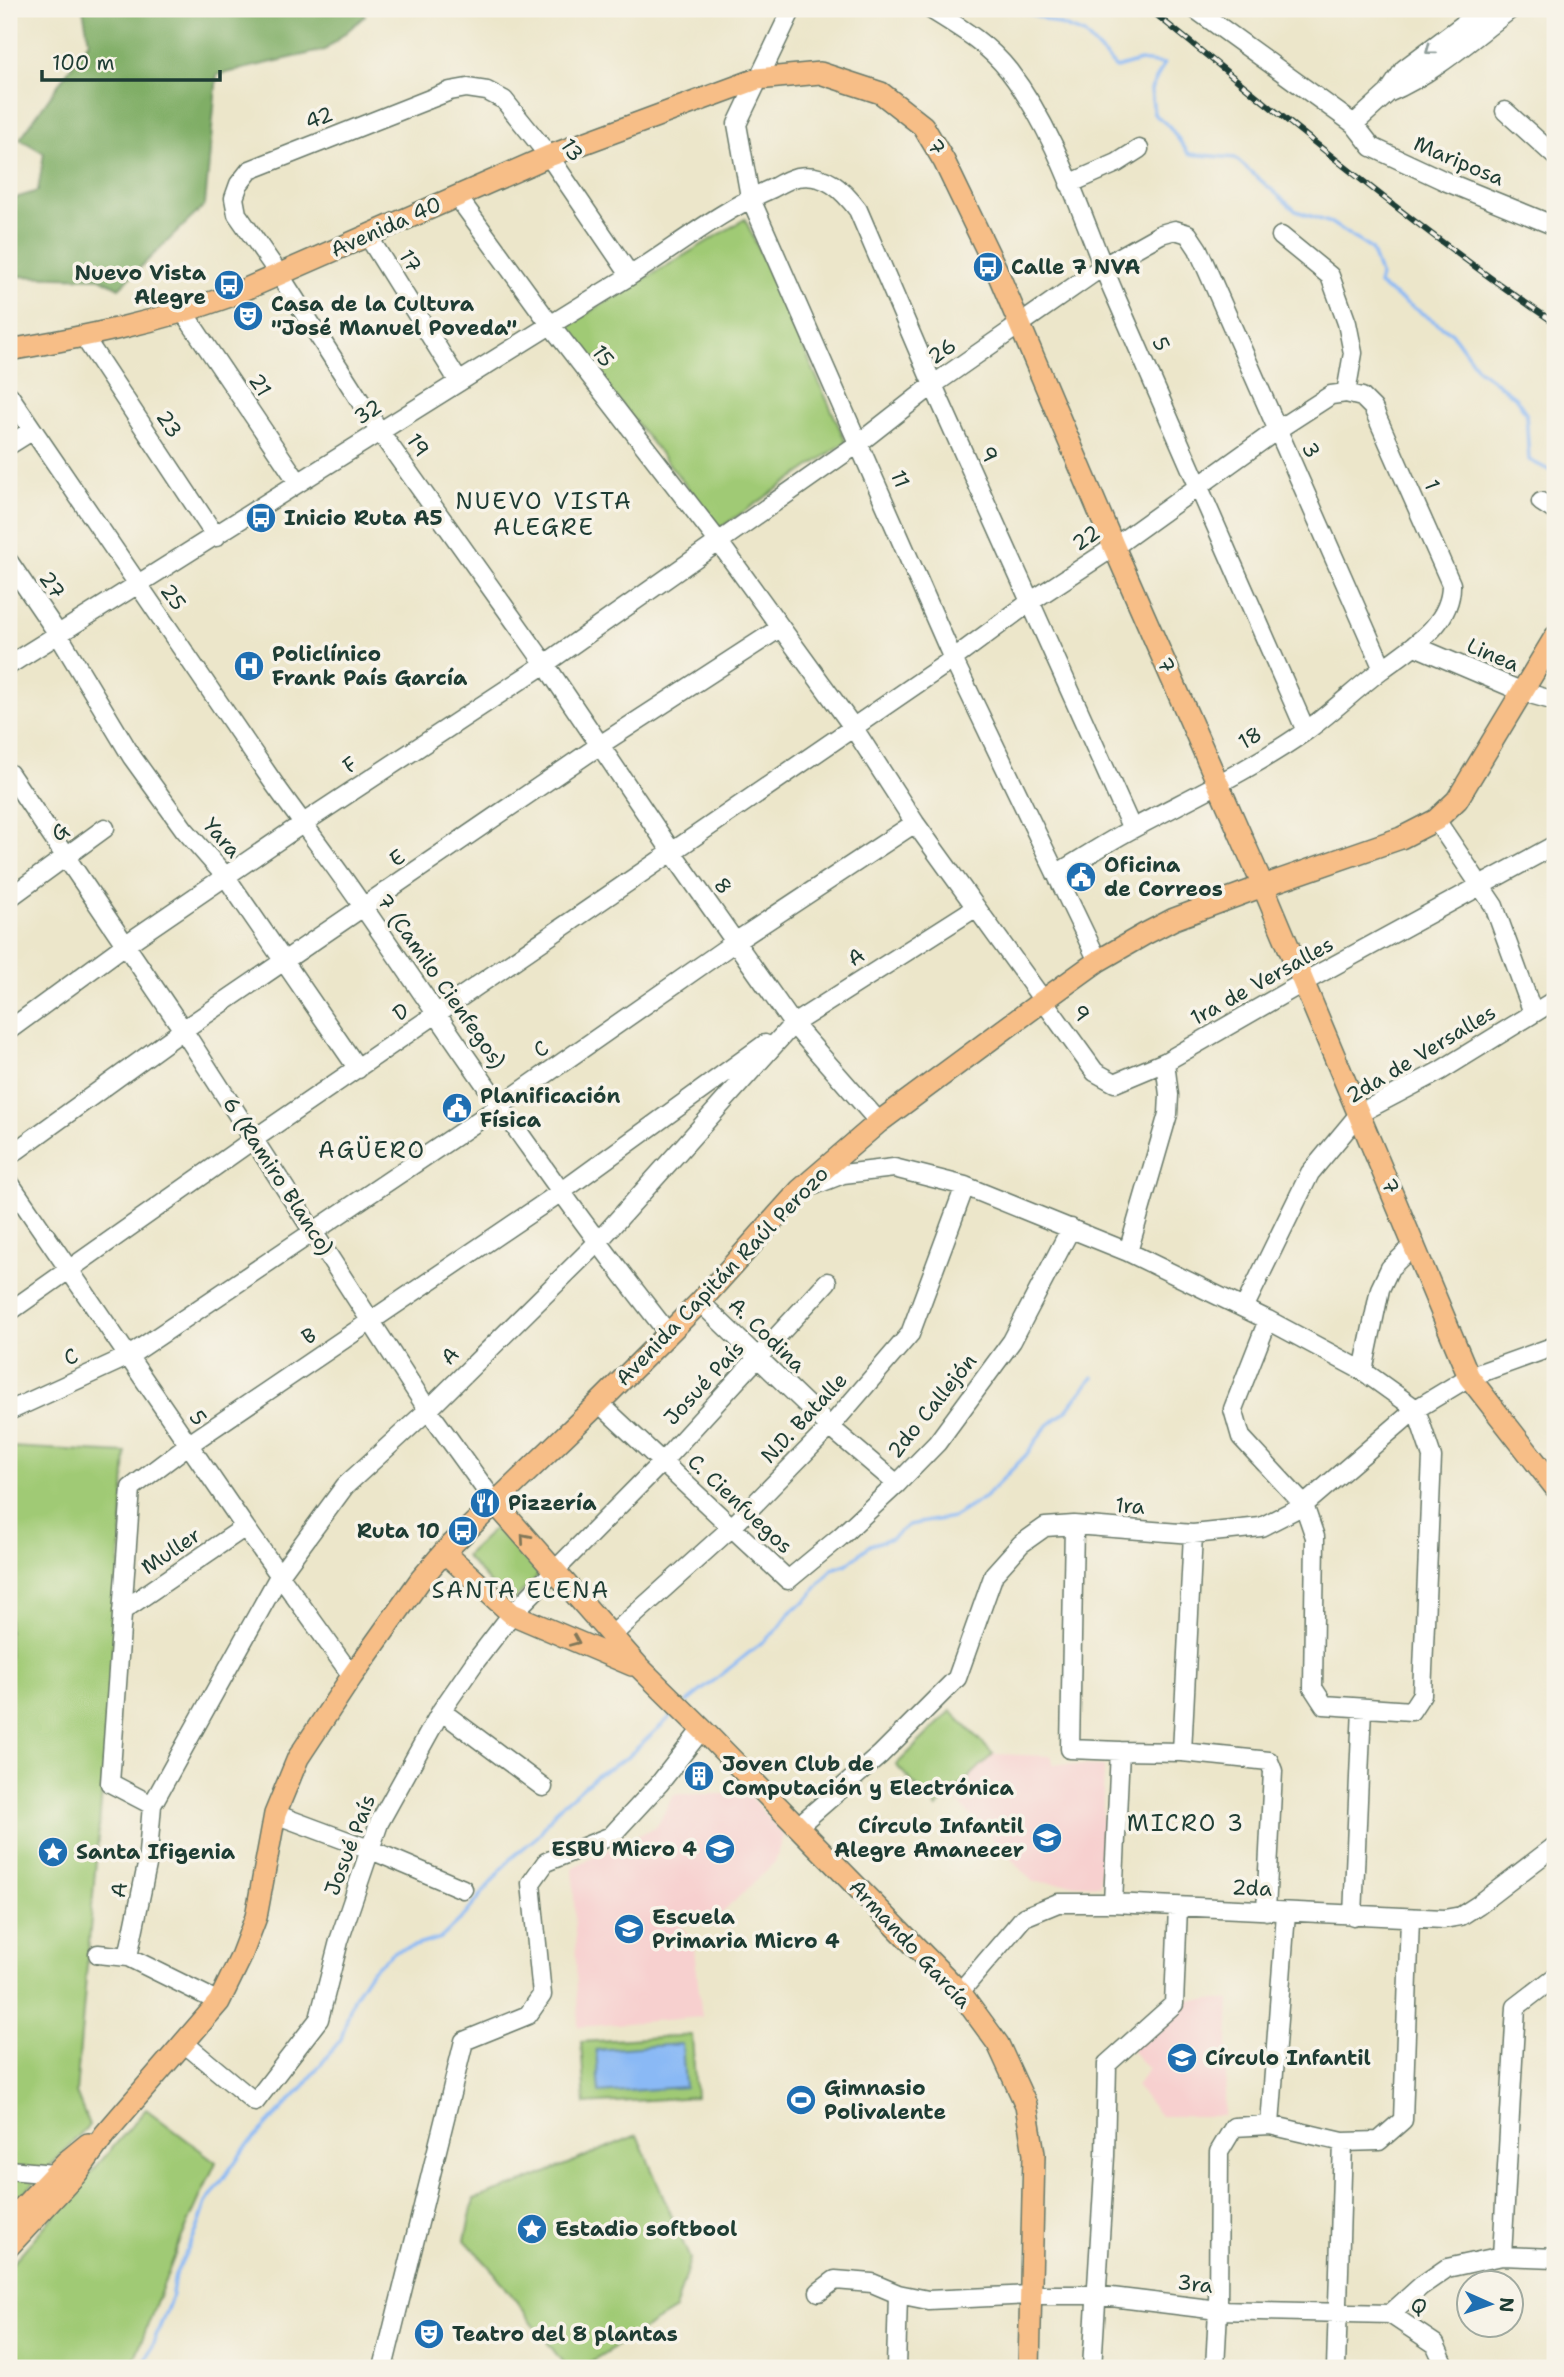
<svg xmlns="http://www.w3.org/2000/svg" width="1564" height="2377" viewBox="0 0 1564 2377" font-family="'Shantell Sans',sans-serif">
<rect width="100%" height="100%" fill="#f7f3e8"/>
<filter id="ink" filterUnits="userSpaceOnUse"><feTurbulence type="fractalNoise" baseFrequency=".0143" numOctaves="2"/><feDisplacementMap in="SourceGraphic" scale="14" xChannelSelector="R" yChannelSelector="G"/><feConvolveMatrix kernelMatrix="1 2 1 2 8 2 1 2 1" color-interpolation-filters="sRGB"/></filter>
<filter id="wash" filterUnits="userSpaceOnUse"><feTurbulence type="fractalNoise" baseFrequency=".00686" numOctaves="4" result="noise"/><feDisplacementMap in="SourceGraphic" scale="28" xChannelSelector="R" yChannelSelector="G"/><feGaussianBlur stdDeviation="1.57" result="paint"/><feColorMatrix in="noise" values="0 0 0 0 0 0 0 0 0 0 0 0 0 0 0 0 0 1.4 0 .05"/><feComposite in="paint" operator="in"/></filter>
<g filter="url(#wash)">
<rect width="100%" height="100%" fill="#ece6ca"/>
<path fill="#f7d0cf" d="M993,1754l59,2v8l52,2 -4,119 -67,-3 -83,-88z
M674,1794h74l36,42 -9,26 -54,52 -47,4 19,22 9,77 -124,10 -5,-160 84,-41z
M1175,2000h55l-6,116h-64l-24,-30 12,-17 -21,-23z
M1478,2360l77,4v4h-78z"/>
<path fill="#a0ca75" stroke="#608454" stroke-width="2" d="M745,219l101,223 -126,86 -159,-199z
M9,1447l117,6 -9,163 -41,477 13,32 -80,84z
M501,1522l40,51 -31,31 -45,-48z
M951,1711l42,43 -56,54 -41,-43z
M692,2035l4,62 -111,7 -4,-62z
M146,2109l70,53 -34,75 -51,131h-122v-101z
M637,2135l53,124 -15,51 -95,58h-13l-73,-96 -29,-32 9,-41 50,-17z"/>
<path fill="#80ae66" stroke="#50764d" stroke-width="2" d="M83,9h280l2,7 -40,34 -108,25 -12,130 -86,83 -19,-10 -91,-2v-76l29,-9 6,-38 -24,-14 69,-98z"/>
<path fill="#8ab9f5" stroke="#547b94" stroke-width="2" d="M682,2044l3,43 -86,6 -3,-43z"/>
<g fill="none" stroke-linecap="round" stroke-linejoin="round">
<path stroke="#8ab9f5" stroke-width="3.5" d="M1019,9l65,25 32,34 24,-7 24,3 -13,25 3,25 15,12 20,28 46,4 61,53 35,12 40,26 9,25 -1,11 73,48 26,36 37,28 11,16 3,47 20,10 6,1
M687,1702l88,-70 18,-23 12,-7 27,-33 15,-5 23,-19 22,-7 16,-13 45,-8 32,-20 41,-42 20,-28 20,-16 27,-34
M143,2368l28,-69 4,-24 22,-45 9,-27 39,-55 59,-62 37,-47 12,-41 17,-26 24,-20 47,-14 25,-24 43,-54 29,-24 17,-25 42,-36 29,-17 50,-46"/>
</g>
</g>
<g filter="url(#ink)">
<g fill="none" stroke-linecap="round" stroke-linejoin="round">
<g stroke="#677868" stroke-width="21">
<path id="minor" d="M792,9l-55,115 13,73 203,462 145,302
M930,9c29,18 57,34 79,62 50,65 73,149 106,224 63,145 127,291 191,436
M1195,9l159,115 18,23 75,35 108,44
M1484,9l-80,60 -16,24c45,-19 84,-54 123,-84
M1505,111l50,45
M1354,124l34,-31
M1069,184l48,-21 22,-14
M457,196l93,128 168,217 135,186 62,96 180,249 20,11 50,-21 139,-80 251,-137
M368,236l91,146
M1281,236l49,40 17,47 6,30 -7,40
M630,275l-81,-119 -45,-56 -17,-9 -20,-3 -17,3 -200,79 -11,14 -5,14 3,16 42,60 101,158 165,232 127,188 121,172 86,98
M184,313l114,169
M84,337l132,200
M9,395c89,129 177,260 266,390 30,42 62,83 91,126 98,143 194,286 302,422
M9,445l24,-15
M1541,502l14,9
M9,562l49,72 74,123 52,72 42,48 132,192
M1415,646l108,46 32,9
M9,665c207,-129 412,-261 619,-388 48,-30 93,-67 145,-89 7,-4 16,-9 24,-11 28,-5 46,13 61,33l75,175 199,444
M9,773l174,257 245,380 68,94
M1436,820l58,86 39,107
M9,898l96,-70
M9,1030l116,-85 177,-121 243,-160 314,-221 74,-58 169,-118 59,-33 14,-4 13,4 10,15 185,420
M9,1156l174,-126 417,-285 180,-117
M9,1182l236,345 107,149
M807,1188l36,-14 51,-6 71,18 163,66 140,68 95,51 53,38 16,48 -10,237 -11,17 -87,-6 -11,-17 2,-151 -11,-32 -63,-68 -8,-28 35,-89
M1128,1252l40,-138 1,-19 -4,-33
M700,1302l130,125 67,57
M1244,1308l66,-135 50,-60 80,-42 115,-71
M9,1312l245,-173 699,-480 77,-57 84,-55 163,-117 54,-35 15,-2 16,4 11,11 78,176c1,41 -41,64 -70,86 -26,20 -49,42 -75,61 -54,38 -114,66 -172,97 -27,14 -52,31 -78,46
M1363,1371l17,-82 10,-21 25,-24
M599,1403l189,177 52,-43 57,-53 40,-41 75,-102 59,-113
M9,1411l120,-55 371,-250 235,-164 180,-119
M1074,1525l-4,224 50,2
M122,1611l123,-84
M611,1636l120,-108 99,-101 80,-93 55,-148
M441,1711l102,76
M1182,1752l11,-218
M152,1805l-42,-22 21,-295 57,-43 373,-253 204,-148
M275,1814l94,35 94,40
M797,1827l83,-72 77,-77 37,-104 27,-30 24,-17 29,-2 119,9 68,-7 43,-22 112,-96 53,-32 86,-31
M1113,1903l7,-152 62,1 87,9 4,10 -7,140
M1353,1916l9,-208
M98,1954l30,3 91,45
M128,1957l19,-92 5,-60 127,-229 66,-90 83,-76 169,-167 196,-219 182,-116
M960,1992l64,-75 34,-14h55l331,16 17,-3 17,-11 77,-59
M184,2043l71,59 64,-83 20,-78 40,-118 62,-112 34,-49 37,-48 150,-152 165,-180
M1270,2125l16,-212
M9,2170l45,4
M1502,2256l14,-249 39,-30
M819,2292l16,-12 37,3 26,11 30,6 102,-5h65l123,15 172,4 31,-28 26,-18 55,-12 53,2
M1390,2314l45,30 11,24
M383,2368l81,-327 64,-26 14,-20 -11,-112 15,-21 65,-26 48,-52 43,-55
M896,2368l2,-74
M1092,2368l13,-212 2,-92 67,-60 4,-97
M1215,2368l3,-58 1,-158 15,-25 36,-2 73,17 36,-1 24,-21 7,-202
M1336,2368l7,-226"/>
</g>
<g stroke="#677868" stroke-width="24">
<path id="major" d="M9,350c75,-13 149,-28 221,-54l319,-140 208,-77 63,-6 61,20 42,33 21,35 53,110 117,276 149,339 206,491 86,110
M496,1504l143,163 63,62 258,263 38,52 28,61 8,49 -5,214
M444,1552l68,62 120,51
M9,2222l57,-60 22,-18
M9,2246l68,-73 28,-39 114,-132 21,-43 16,-42 19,-103 23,-56 54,-82 69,-97 23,-27 155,-149 101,-101 100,-112 79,-68 165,-122 54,-39 47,-27 29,-15 89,-33 138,-48 35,-18 21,-20 98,-163"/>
</g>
<use href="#minor" stroke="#fff" stroke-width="18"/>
<use href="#major" stroke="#f7be87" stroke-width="21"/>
<g stroke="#1f3d34" stroke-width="6">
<path id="rail" d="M1149,9c134,107 264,218 406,314"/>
</g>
<use href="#rail" stroke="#f7f3e8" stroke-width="3.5" stroke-dasharray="10" stroke-linecap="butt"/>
</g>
<defs><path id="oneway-chevron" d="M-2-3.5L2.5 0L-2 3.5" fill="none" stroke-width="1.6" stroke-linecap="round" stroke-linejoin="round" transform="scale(1.75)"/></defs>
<use stroke="#8f9e9a" href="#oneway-chevron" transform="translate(1430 50) rotate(143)"/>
<g stroke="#807759">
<use href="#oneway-chevron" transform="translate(525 1538) rotate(-131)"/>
<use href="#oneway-chevron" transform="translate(575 1641) rotate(23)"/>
</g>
</g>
<defs>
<g id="bus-disc" transform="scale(1.575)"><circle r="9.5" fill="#1f6fb2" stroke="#f7f3e8"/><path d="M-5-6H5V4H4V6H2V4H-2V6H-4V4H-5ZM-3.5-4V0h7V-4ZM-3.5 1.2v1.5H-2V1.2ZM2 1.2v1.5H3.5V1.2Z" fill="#fff"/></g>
<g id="theatre-disc" transform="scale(1.575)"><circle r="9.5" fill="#1f6fb2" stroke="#f7f3e8"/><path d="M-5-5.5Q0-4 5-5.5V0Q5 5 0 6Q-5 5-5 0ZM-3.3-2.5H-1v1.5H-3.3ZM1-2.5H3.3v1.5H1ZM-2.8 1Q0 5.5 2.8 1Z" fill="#fff"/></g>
<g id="hospital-disc" transform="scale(1.575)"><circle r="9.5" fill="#1f6fb2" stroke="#f7f3e8"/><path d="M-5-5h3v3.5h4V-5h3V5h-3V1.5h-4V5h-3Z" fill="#fff"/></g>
<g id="civic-disc" transform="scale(1.575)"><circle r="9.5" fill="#1f6fb2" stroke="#f7f3e8"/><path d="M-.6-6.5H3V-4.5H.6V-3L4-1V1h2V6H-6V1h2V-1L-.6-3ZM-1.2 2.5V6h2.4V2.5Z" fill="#fff"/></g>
<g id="restaurant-disc" transform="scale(1.575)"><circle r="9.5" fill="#1f6fb2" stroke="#f7f3e8"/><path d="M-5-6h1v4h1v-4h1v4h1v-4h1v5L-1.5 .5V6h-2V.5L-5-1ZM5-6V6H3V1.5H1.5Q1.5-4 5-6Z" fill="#fff"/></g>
<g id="building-disc" transform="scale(1.575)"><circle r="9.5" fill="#1f6fb2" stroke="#f7f3e8"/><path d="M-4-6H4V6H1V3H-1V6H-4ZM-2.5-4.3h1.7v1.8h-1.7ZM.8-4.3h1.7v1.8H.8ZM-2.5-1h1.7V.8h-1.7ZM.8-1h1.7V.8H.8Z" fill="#fff"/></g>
<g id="school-disc" transform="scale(1.575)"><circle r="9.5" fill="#1f6fb2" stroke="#f7f3e8"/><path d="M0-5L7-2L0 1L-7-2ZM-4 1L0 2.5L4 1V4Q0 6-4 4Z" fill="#fff"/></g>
<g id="sight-disc" transform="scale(1.575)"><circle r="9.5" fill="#1f6fb2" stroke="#f7f3e8"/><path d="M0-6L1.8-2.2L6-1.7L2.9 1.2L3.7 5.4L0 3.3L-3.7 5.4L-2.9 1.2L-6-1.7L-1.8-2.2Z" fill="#fff"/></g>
<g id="stadium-disc" transform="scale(1.575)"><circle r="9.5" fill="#1f6fb2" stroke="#f7f3e8"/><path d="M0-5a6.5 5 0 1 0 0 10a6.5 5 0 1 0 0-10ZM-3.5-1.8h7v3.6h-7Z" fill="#fff"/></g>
</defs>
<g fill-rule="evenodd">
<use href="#bus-disc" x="988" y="267"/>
<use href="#bus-disc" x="229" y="285"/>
<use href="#theatre-disc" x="248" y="316"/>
<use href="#bus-disc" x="261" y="518"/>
<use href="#hospital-disc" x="249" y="666"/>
<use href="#civic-disc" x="1081" y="877"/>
<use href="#civic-disc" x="457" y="1108"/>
<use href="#restaurant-disc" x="485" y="1503"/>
<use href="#bus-disc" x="463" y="1531"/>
<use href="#building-disc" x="699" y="1776"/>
<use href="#school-disc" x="1047" y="1838"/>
<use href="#school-disc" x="720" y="1849"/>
<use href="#sight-disc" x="53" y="1852"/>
<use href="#school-disc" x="629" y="1929"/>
<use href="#school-disc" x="1182" y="2058"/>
<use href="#stadium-disc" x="801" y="2100"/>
<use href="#sight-disc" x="532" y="2229"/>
<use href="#theatre-disc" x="429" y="2334"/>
</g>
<g text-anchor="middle" stroke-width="7" stroke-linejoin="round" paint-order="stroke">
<g font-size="21" fill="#1f3d34" stroke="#f7f3e8">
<text transform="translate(319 118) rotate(-21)" y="7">42</text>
<text transform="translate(936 147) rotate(59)" y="7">7</text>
<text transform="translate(572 150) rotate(54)" y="7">13</text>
<text transform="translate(1459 161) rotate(23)" y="7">Mariposa</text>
<text transform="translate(386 227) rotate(-24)" y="7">Avenida 40</text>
<text transform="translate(410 261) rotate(58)" y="7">17</text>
<text transform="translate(1161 344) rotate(67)" y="7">5</text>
<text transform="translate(942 351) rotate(-35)" y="7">26</text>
<text transform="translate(603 356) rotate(52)" y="7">15</text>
<text transform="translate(260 385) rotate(56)" y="7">21</text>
<text transform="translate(368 412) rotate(-32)" y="7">32</text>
<text transform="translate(169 424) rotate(57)" y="7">23</text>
<text transform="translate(418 445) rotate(55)" y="7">19</text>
<text transform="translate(1311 450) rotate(66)" y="7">3</text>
<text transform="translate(989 454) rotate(66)" y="7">9</text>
<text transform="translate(900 479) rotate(66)" y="7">11</text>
<text transform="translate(1432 485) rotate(66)" y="7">1</text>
<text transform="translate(1086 538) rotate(-34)" y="7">22</text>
<text transform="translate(52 585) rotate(55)" y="7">27</text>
<text transform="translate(173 597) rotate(55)" y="7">25</text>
<text transform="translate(1493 655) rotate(23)" y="7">Linea</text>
<text transform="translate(1166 665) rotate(66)" y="7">7</text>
<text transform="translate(1250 738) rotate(-31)" y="7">18</text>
<text transform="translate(350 765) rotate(-33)" y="7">F</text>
<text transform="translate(60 832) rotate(-36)" y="7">G</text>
<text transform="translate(222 838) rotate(49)" y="7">Yara</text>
<text transform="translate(397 858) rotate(-35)" y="7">E</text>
<text transform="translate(723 886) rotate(55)" y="7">8</text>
<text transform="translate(856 957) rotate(-32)" y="7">A</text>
<text transform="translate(441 981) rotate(55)" y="7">7 (Camilo Cienfegos)</text>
<text transform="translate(1262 981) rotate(-29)" y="7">1ra de Versalles</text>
<text transform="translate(401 1012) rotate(-35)" y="7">D</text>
<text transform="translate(1081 1013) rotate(55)" y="7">9</text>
<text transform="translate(541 1049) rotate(-35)" y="7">C</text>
<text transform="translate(1421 1054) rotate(-31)" y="7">2da de Versalles</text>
<text transform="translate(278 1176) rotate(57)" y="7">6 (Ramiro Blanco)</text>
<text transform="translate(1390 1186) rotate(67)" y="7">7</text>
<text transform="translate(722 1276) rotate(-46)" y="7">Avenida Capitán Raúl Perozo</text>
<text transform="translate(767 1335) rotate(44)" y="7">A. Codina</text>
<text transform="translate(309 1336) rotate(-34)" y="7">B</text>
<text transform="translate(450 1356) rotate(-45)" y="7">A</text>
<text transform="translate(71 1357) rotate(-25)" y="7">C</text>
<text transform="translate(704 1383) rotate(-47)" y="7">Josué País</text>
<text transform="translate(932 1406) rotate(-51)" y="7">2do Callejón</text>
<text transform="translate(198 1418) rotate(56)" y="7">5</text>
<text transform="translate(804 1418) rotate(-47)" y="7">N.D. Batalle</text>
<text transform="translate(740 1504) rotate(43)" y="7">C. Cienfuegos</text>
<text transform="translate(1130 1506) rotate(4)" y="7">1ra</text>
<text transform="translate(171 1551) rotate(-34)" y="7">Muller</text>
<text transform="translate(350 1845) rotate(-69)" y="7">Josué País</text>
<text transform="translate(1252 1888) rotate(3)" y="7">2da</text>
<text transform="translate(119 1890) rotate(-79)" y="7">A</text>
<text transform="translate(910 1944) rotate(47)" y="7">Armando García</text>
<text transform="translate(1195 2284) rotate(7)" y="7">3ra</text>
<text transform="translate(1419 2306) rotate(33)" y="7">Q</text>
</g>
<g font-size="21" font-weight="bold" fill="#1f3d34" stroke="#f7f3e8" text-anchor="start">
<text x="1011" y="274">Calle 7 NVA</text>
<text x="206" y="280" text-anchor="end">Nuevo Vista<tspan x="206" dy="24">Alegre</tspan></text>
<text x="271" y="311">Casa de la Cultura<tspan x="271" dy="24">"José Manuel Poveda"</tspan></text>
<text x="284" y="525">Inicio Ruta A5</text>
<text x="272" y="661">Policlínico<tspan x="272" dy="24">Frank País García</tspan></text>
<text x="1104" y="872">Oficina<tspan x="1104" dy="24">de Correos</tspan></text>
<text x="480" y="1103">Planificación<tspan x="480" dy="24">Física</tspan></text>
<text x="508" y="1510">Pizzería</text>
<text x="440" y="1538" text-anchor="end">Ruta 10</text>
<text x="722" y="1771">Joven Club de<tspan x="722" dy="24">Computación y Electrónica</tspan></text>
<text x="1024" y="1833" text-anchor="end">Círculo Infantil<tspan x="1024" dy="24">Alegre Amanecer</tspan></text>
<text x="697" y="1856" text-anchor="end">ESBU Micro 4</text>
<text x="76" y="1859">Santa Ifigenia</text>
<text x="652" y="1924">Escuela<tspan x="652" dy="24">Primaria Micro 4</tspan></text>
<text x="1205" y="2065">Círculo Infantil</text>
<text x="824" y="2095">Gimnasio<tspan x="824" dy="24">Polivalente</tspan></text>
<text x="555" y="2236">Estadio softbool</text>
<text x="452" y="2341">Teatro del 8 plantas</text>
</g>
<g font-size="23" letter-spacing="2" fill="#1f3d34" stroke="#f7f3e8">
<text x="544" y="509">NUEVO VISTA<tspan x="544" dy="26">ALEGRE</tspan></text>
<text x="372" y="1158">AGÜERO</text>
<text x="521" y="1598">SANTA ELENA</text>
<text x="1186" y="1831">MICRO 3</text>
</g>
</g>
<rect width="1564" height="2377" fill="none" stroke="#f7f3e8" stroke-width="35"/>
<g transform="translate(1490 2304) rotate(93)"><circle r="33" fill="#f7f3e8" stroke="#a1aaa0" stroke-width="2"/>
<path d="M0-5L12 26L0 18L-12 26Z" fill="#1f6fb2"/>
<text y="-10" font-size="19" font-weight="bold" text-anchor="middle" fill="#1f3d34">N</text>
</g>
<path d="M42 70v10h178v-10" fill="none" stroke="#1f3d34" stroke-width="3.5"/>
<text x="52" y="70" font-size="21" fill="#1f3d34" stroke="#f7f3e8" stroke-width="5" paint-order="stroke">100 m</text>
</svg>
